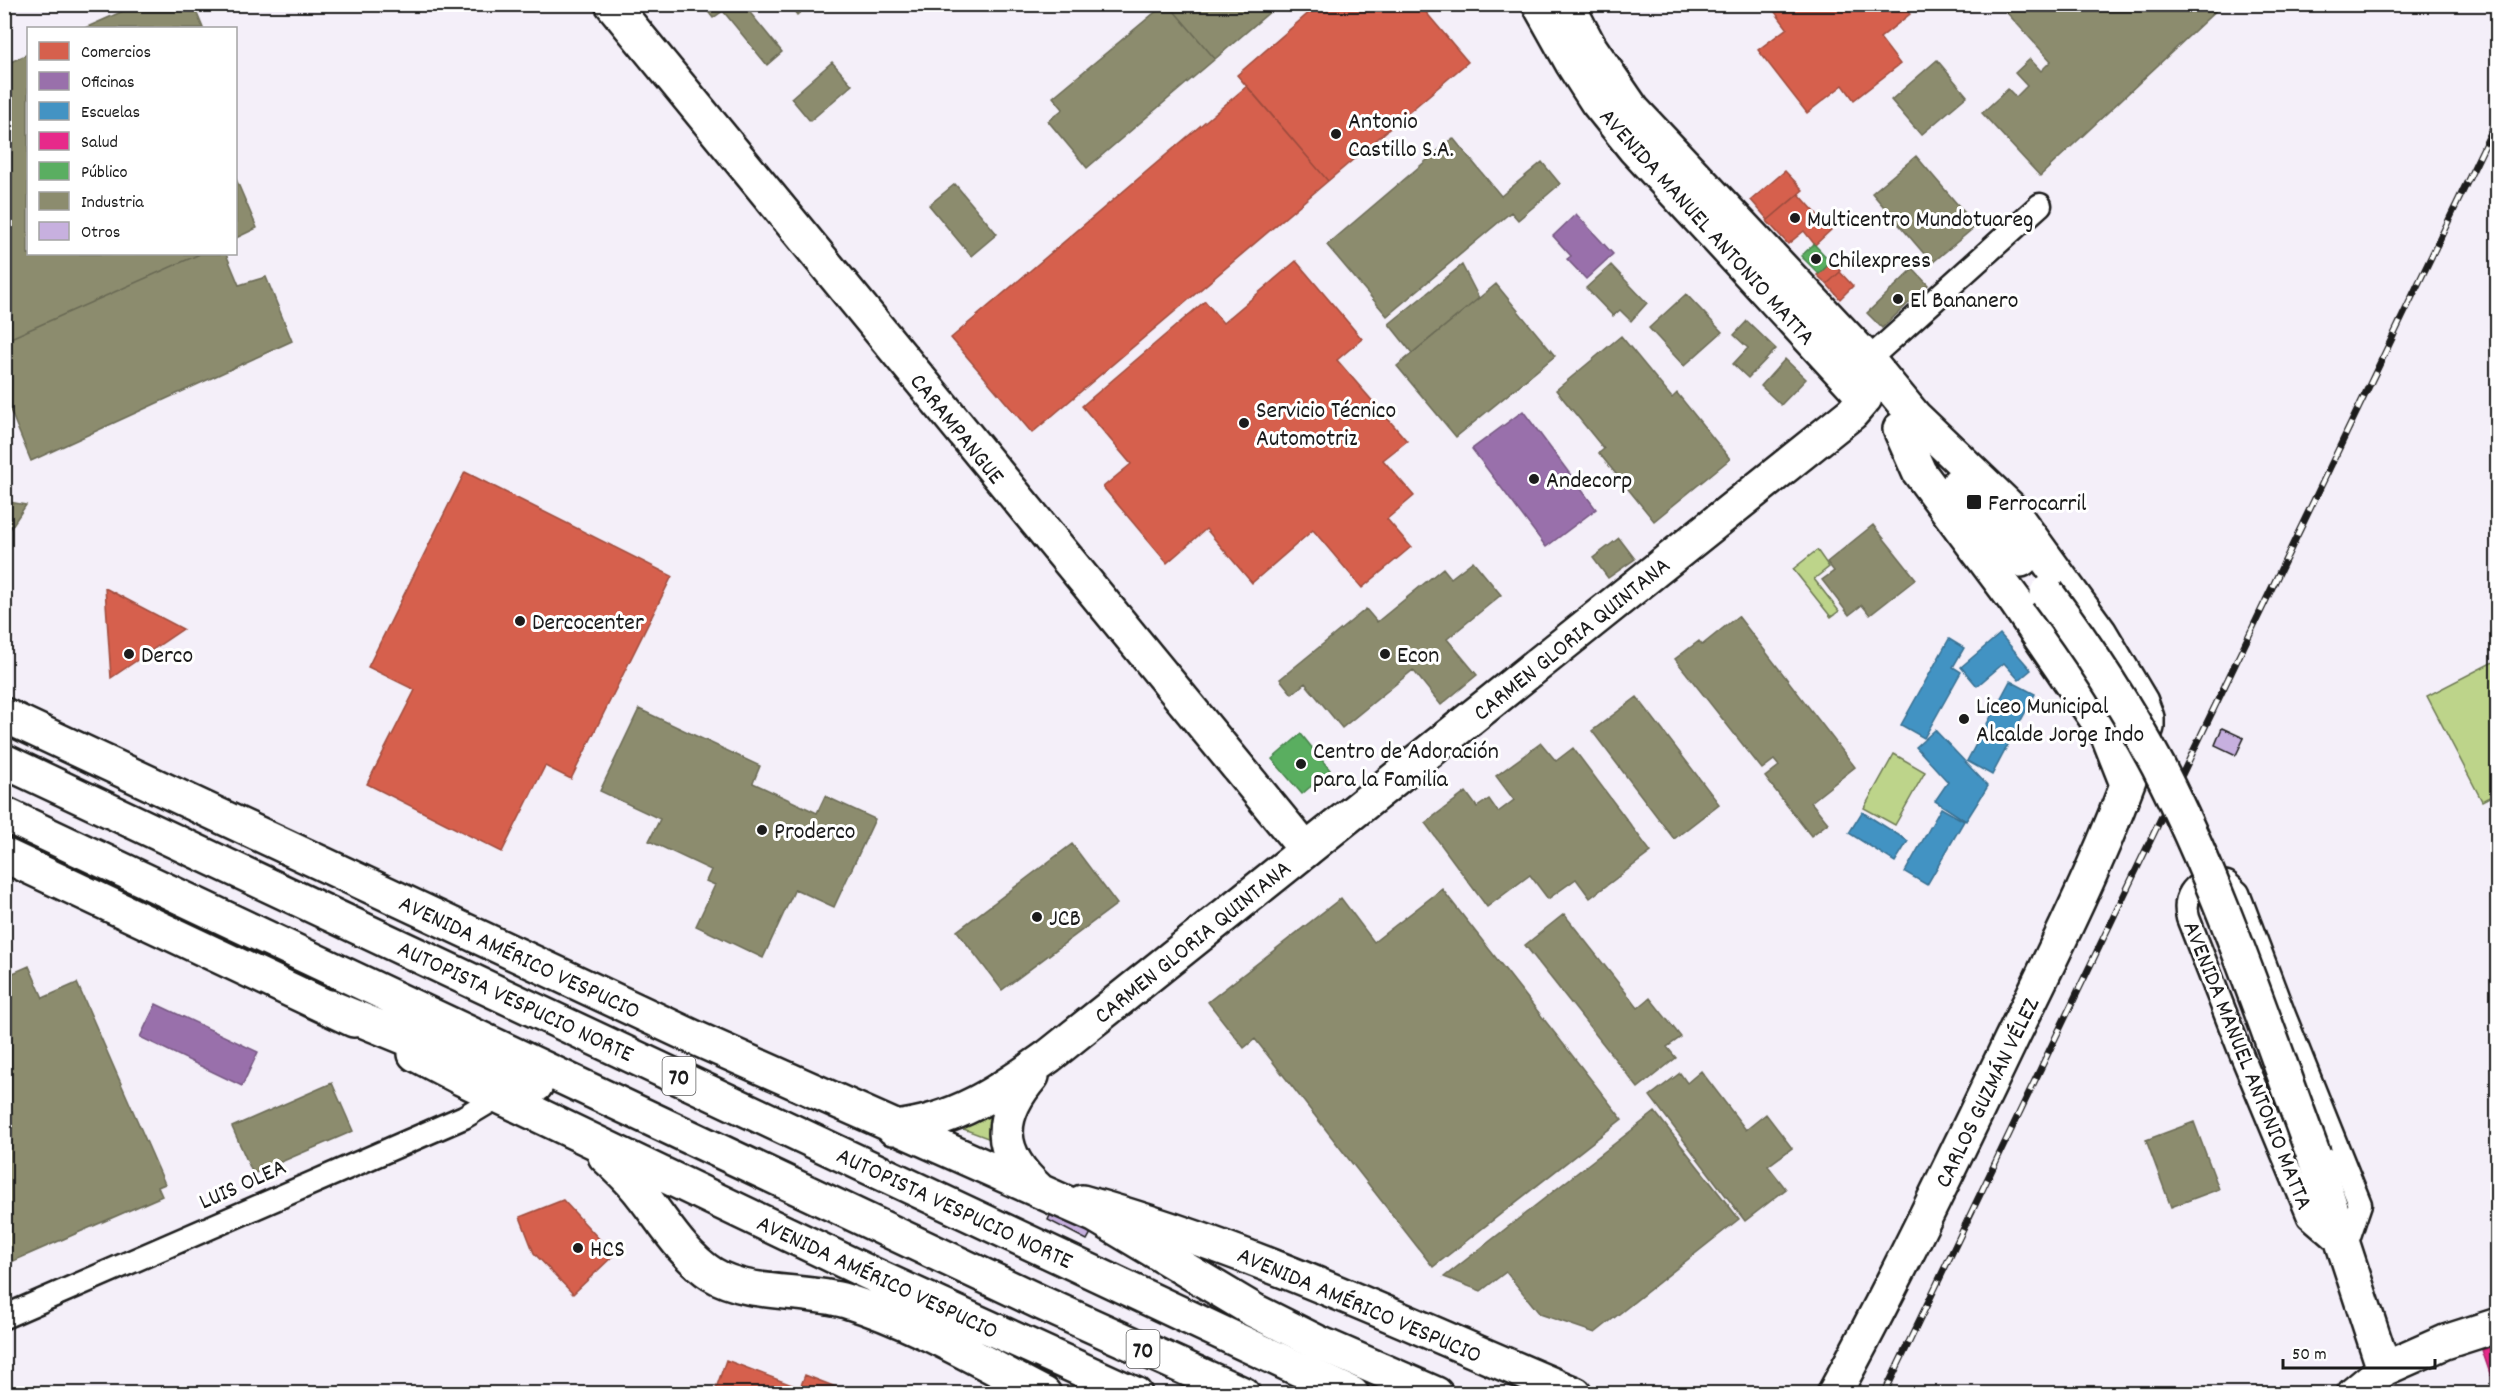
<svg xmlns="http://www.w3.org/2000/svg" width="2502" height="1398" viewBox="0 0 2502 1398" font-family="Dekko,sans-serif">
<rect width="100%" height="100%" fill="#f4eff9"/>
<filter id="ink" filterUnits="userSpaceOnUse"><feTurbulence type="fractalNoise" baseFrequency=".0167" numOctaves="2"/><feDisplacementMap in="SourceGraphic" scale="12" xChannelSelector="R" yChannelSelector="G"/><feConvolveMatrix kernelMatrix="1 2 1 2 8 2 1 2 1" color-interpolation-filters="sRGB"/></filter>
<g filter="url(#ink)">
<path fill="#bdd48a" stroke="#6c7853" stroke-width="1.5" d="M1817,550l12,17 -15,12 25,32 -8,6 -38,-48z
M2493,662l5,9 -1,122 -15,8 -55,-105z
M1894,754l31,18 -30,53 -31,-17z
M992,1114l1,26 -35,-13z"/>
<path fill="#d6604d" stroke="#9e4c3e" stroke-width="1.5" d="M1319,4h100l49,58 -140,119 -91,-106z
M1769,4h134l7,10 -30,24 20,26 -46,36 -11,-15 -36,28 -49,-63 29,-22z
M1247,86l81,95 -296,252 -81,-95z
M1785,171l18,19 -35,30 -17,-20z
M1799,194l32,36 -16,15 -11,-14 -16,13 -21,-23z
M1296,261l66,78 -25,21 70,81 -24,19 31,36 -27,23 24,28 -49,41 -49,-58 -61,53 -46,-54 -39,34 -64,-76 28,-23 -49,-58 123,-105 18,22z
M1832,261l9,10 -14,13 -10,-9z
M1840,272l13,14 -13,13 -13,-15z
M465,472l207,104 -101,203 -26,-13 -43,86 -135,-68 48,-94 -47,-23z
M105,588l78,41 -72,49z
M563,1200l51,55 -41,39 -39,-41 -14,-36z
M726,1360l74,28 5,-13 49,19h-140z"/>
<path fill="#9970ab" stroke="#745780" stroke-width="1.5" d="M1576,214l37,40 -27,25 -19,-20 4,-3 -18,-20z
M1523,411l73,98 -50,38 -74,-98z
M156,1004l102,48 -16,34 -102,-49z"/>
<path fill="#4393c3" stroke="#376f91" stroke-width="1.5" d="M2000,634l31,36 -12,10 -15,-17 -27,23 -16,-19z
M1949,639l15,9 -11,19 8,5 -37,66 -23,-13z
M2010,681l25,13 -43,81 -25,-14z
M1935,730l53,56 -22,35 -31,-20 13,-19 -32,-35z
M1941,808l23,13 -37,64 -22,-13z
M1862,812l46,29 -13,21 -46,-29z"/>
<path fill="#e7298a" stroke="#aa2569" stroke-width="1.5" d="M2498,1345v49h-1l-15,-44z"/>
<path fill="#5aae61" stroke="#47824c" stroke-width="1.5" d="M1814,244l17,18 -12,12 -18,-18z
M1301,734l29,36 -28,24 -30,-35z"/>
<path fill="#8c8c6e" stroke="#6a6a55" stroke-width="1.5" d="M139,4h54l10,24h-118z
M702,4h41l39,48 -15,13 -44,-54 -10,7z
M789,4h21l-13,11z
M1165,4h3l47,55 -128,109 -39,-47 15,-12 -10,-12z
M1168,4h111l-64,55z
M1999,4h224l-183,172 -58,-63 26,-24 8,8 11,-11 -12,-13 15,-14 11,12 10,-10z
M28,54v200h172l-196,87v-276z
M1937,60l30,36 -46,39 -30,-35z
M832,62l20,23 -42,36 -19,-23z
M1453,138l48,58 41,-34 18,22 -42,36 -7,-8 -124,104 -60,-71z
M1916,156l60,70 -44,37 -60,-70z
M236,179l21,49 -21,10z
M955,184l42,50 -26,22 -42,-51z
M200,254h26l13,31 27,-8 26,64 -261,120 -27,-66v-54z
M1462,265l17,33 -67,55 -23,-29z
M1611,265l36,38 -16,18 -11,-11 -7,6 -27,-28z
M1913,269l15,16 -46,43 -15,-15z
M1496,284l59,72 -99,81 -59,-71z
M1686,294l36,38 -38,34 -35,-38z
M1747,321l29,28 -28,29 -15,-14 15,-16 -14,-13z
M1621,336l51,62 5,-5 53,66 -76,62 -55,-68 5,-4 -48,-59z
M1785,359l21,20 -25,26 -20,-19z
M4,501l22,4 -22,33z
M1873,525l43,54 -46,36 -8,-10 -13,10 -27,-35 12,-9 -7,-9z
M1619,538l16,21 -27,19 -15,-20z
M1473,561l28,34 -54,44 30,36 -36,30 -28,-35 -71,58 -37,-45 -13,11 -12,-15 86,-70 11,13 66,-54 8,10z
M1738,616l117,151 -44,35 17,21 -17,13 -46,-59 14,-11 -5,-6 -12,9 -87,-110 24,-18 3,4z
M1637,697l82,107 -45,35 -82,-108z
M639,709l121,57 -7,17 64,30 8,-17 50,23 -41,88 -39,-18 -32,69 -67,-32 19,-41 -9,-4 5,-11 -62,-29 11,-22 -60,-28z
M1541,743l15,18 17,-13 78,104 -61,46 -14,-19 -28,20 -18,-24 -43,32 -62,-84 41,-31 11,15 12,-8 9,13 16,-12 -18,-24z
M1072,844l45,60 -115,86 -45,-59z
M1442,889l180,230 -189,148 -178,-228 -11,9 -36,-46 133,-104 33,44z
M1564,914l74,94 12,-10 31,39 -14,10 9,11 -38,30 -113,-143z
M29,966l14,32 34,-15 88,201 -7,3 4,9 -158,69v-288z
M1701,1071l45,59 20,-16 26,34 -24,18 18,23 -41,32 -95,-125 30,-23 7,10z
M332,1083l21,48 -100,43 -21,-47z
M1655,1112l84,107 -144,114 -55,-19 -34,-42 -25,19 -37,-14z
M2194,1122l25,67 -48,18 -25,-67z"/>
<path fill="#c7b0df" stroke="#1c1c1c" stroke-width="1.5" d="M2222,728l22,10 -8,17 -21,-10z
M1052,1211l40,20 -5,9 -39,-20z"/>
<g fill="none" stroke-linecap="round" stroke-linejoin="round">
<g stroke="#1c1c1c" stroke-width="27">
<path id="street" d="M1868,360l172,-155
M2213,880l14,3 11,10 46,122 76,189 -15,44 -36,-31 -69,-166 -52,-133c-5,-20 4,-35 25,-38z
M4,1317l421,-183 39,-17 35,-21"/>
</g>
<g stroke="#1c1c1c" stroke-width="38">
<path id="secondary" d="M612,4l694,846
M1900,429l19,43 97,130 92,134 19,48
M1959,483l62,77
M4,855l350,165
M415,1054l46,24 406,194 268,122
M605,1156c12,11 25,23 35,36 22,27 42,63 72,82 36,22 92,15 134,27 69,21 134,60 198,93
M2314,1156l70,213
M1082,1202c171,47 330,124 493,192
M1834,1394c63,-116 120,-235 177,-354 50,-102 102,-205 136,-313v-9l-6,-16 -41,-69 -92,-127 -93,-89 -47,-57
M2354,1394l30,-25 61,-27 53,-17"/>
</g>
<g stroke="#1c1c1c" stroke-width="38">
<path id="primary" d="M1539,4l33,59 25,39 37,46 231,250
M4,715l689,322 403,179 159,95 64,32 117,51
M1032,1076c-35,41 -36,75 6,113
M893,1128c62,-6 107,-37 156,-72l803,-643 13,-15 3,-38 -235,-250 -44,-64 -22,-42"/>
</g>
<g stroke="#1c1c1c" stroke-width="38">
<path id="highway" d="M4,761l1348,633
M4,814l1040,490 199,90
M330,1007l115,47 91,31"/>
</g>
<use href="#street" stroke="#fff" stroke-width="22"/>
<use href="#secondary" stroke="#fff" stroke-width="33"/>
<use href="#primary" stroke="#fff" stroke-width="33"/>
<use href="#highway" stroke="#fff" stroke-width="33"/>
<g stroke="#1c1c1c" stroke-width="7">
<path id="rail" d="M1884,1394l614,-1276"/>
</g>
<use href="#rail" stroke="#fff" stroke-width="4.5" stroke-dasharray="14" stroke-linecap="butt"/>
<g stroke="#1c1c1c" stroke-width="38" stroke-linecap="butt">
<path id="secondary-bridge" d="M2047,593c41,55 79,113 111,173 64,125 107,259 156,390"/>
</g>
<use href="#secondary-bridge" stroke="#fff" stroke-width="33"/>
</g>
</g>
<g fill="#1c1c1c" stroke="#fff" stroke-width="2">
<circle cx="1336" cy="134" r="6"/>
<circle cx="1795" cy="218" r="6"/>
<circle cx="1816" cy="259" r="6"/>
<circle cx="1898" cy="299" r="6"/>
<circle cx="1244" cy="423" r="6"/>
<circle cx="1534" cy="479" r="6"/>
<rect x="1966" y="494" width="16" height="16" rx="3"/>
<circle cx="520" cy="621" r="6"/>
<circle cx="129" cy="654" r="6"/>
<circle cx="1385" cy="654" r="6"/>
<circle cx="1964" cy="719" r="6"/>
<circle cx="1301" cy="764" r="6"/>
<circle cx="762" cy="830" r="6"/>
<circle cx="1037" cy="917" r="6"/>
<circle cx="578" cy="1248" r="6"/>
</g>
<g text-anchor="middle" stroke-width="6" stroke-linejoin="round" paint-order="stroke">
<g fill="#fff" stroke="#606060" stroke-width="1.5">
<rect x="662.5" y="1057" width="33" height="38" rx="4.5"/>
<rect x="1126.5" y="1330" width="33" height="38" rx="4.5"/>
</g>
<g font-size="22" font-weight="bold" fill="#1c1c1c">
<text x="679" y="1084">70</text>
<text x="1143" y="1357">70</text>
</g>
<g font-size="24" fill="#1c1c1c" stroke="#fff" text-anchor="start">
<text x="1348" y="128">Antonio<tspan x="1348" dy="28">Castillo S.A.</tspan></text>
<text x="1807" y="226">Multicentro Mundotuareg</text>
<text x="1828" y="267">Chilexpress</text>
<text x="1910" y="307">El Bananero</text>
<text x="1256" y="417">Servicio Técnico<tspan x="1256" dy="28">Automotriz</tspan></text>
<text x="1546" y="487">Andecorp</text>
<text x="1988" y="510">Ferrocarril</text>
<text x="532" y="629">Dercocenter</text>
<text x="141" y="662">Derco</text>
<text x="1397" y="662">Econ</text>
<text x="1976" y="713">Liceo Municipal<tspan x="1976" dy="28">Alcalde Jorge Indo</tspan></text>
<text x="1313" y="758">Centro de Adoración<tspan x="1313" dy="28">para la Familia</tspan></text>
<text x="774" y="838">Proderco</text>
<text x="1049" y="925">JCB</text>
<text x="590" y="1256">HCS</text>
</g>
<g font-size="24" fill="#1c1c1c" stroke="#fff">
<text transform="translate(1708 226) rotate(48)" y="8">AVENIDA MANUEL ANTONIO MATTA</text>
<text transform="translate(958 428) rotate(51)" y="8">CARAMPANGUE</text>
<text transform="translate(1571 638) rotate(-39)" y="8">CARMEN GLORIA QUINTANA</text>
<text transform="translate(1192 941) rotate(-39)" y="8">CARMEN GLORIA QUINTANA</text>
<text transform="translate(520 956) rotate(25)" y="8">AVENIDA AMÉRICO VESPUCIO</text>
<text transform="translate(516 1000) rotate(25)" y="8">AUTOPISTA VESPUCIO NORTE</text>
<text transform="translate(2249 1065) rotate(68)" y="8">AVENIDA MANUEL ANTONIO MATTA</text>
<text transform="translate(1986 1092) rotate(-64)" y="8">CARLOS GUZMÁN VÉLEZ</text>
<text transform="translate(242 1183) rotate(-24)" y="8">LUIS OLEA</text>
<text transform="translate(955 1207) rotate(25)" y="8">AUTOPISTA VESPUCIO NORTE</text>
<text transform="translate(878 1276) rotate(25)" y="8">AVENIDA AMÉRICO VESPUCIO</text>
<text transform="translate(1360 1304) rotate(23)" y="8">AVENIDA AMÉRICO VESPUCIO</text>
</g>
</g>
<rect width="2502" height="1398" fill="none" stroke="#fff" stroke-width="24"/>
<rect x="12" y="12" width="2478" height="1374" fill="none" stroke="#1c1c1c" stroke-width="2" filter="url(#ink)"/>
<rect x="27" y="27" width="210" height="228" fill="#ffffff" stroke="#a4a4a4" stroke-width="1.5"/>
<rect x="39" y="42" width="30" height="18" fill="#d6604d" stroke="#a4a4a4" stroke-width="1.5"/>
<text x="81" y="57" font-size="18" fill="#1c1c1c">Comercios</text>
<rect x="39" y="72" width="30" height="18" fill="#9970ab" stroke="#a4a4a4" stroke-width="1.5"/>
<text x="81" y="87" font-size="18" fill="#1c1c1c">Oficinas</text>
<rect x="39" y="102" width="30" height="18" fill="#4393c3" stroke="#a4a4a4" stroke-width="1.5"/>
<text x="81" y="117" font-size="18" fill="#1c1c1c">Escuelas</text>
<rect x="39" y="132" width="30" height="18" fill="#e7298a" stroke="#a4a4a4" stroke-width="1.5"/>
<text x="81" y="147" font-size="18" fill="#1c1c1c">Salud</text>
<rect x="39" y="162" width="30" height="18" fill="#5aae61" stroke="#a4a4a4" stroke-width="1.5"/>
<text x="81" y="177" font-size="18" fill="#1c1c1c">Público</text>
<rect x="39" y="192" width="30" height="18" fill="#8c8c6e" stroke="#a4a4a4" stroke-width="1.5"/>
<text x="81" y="207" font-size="18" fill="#1c1c1c">Industria</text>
<rect x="39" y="222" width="30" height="18" fill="#c7b0df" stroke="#a4a4a4" stroke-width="1.5"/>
<text x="81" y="237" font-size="18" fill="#1c1c1c">Otros</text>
<path d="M2283 1359v9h152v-9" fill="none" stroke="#1c1c1c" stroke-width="3"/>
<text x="2292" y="1359" font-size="18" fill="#1c1c1c" stroke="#ffffff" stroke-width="4.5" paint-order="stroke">50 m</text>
</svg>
